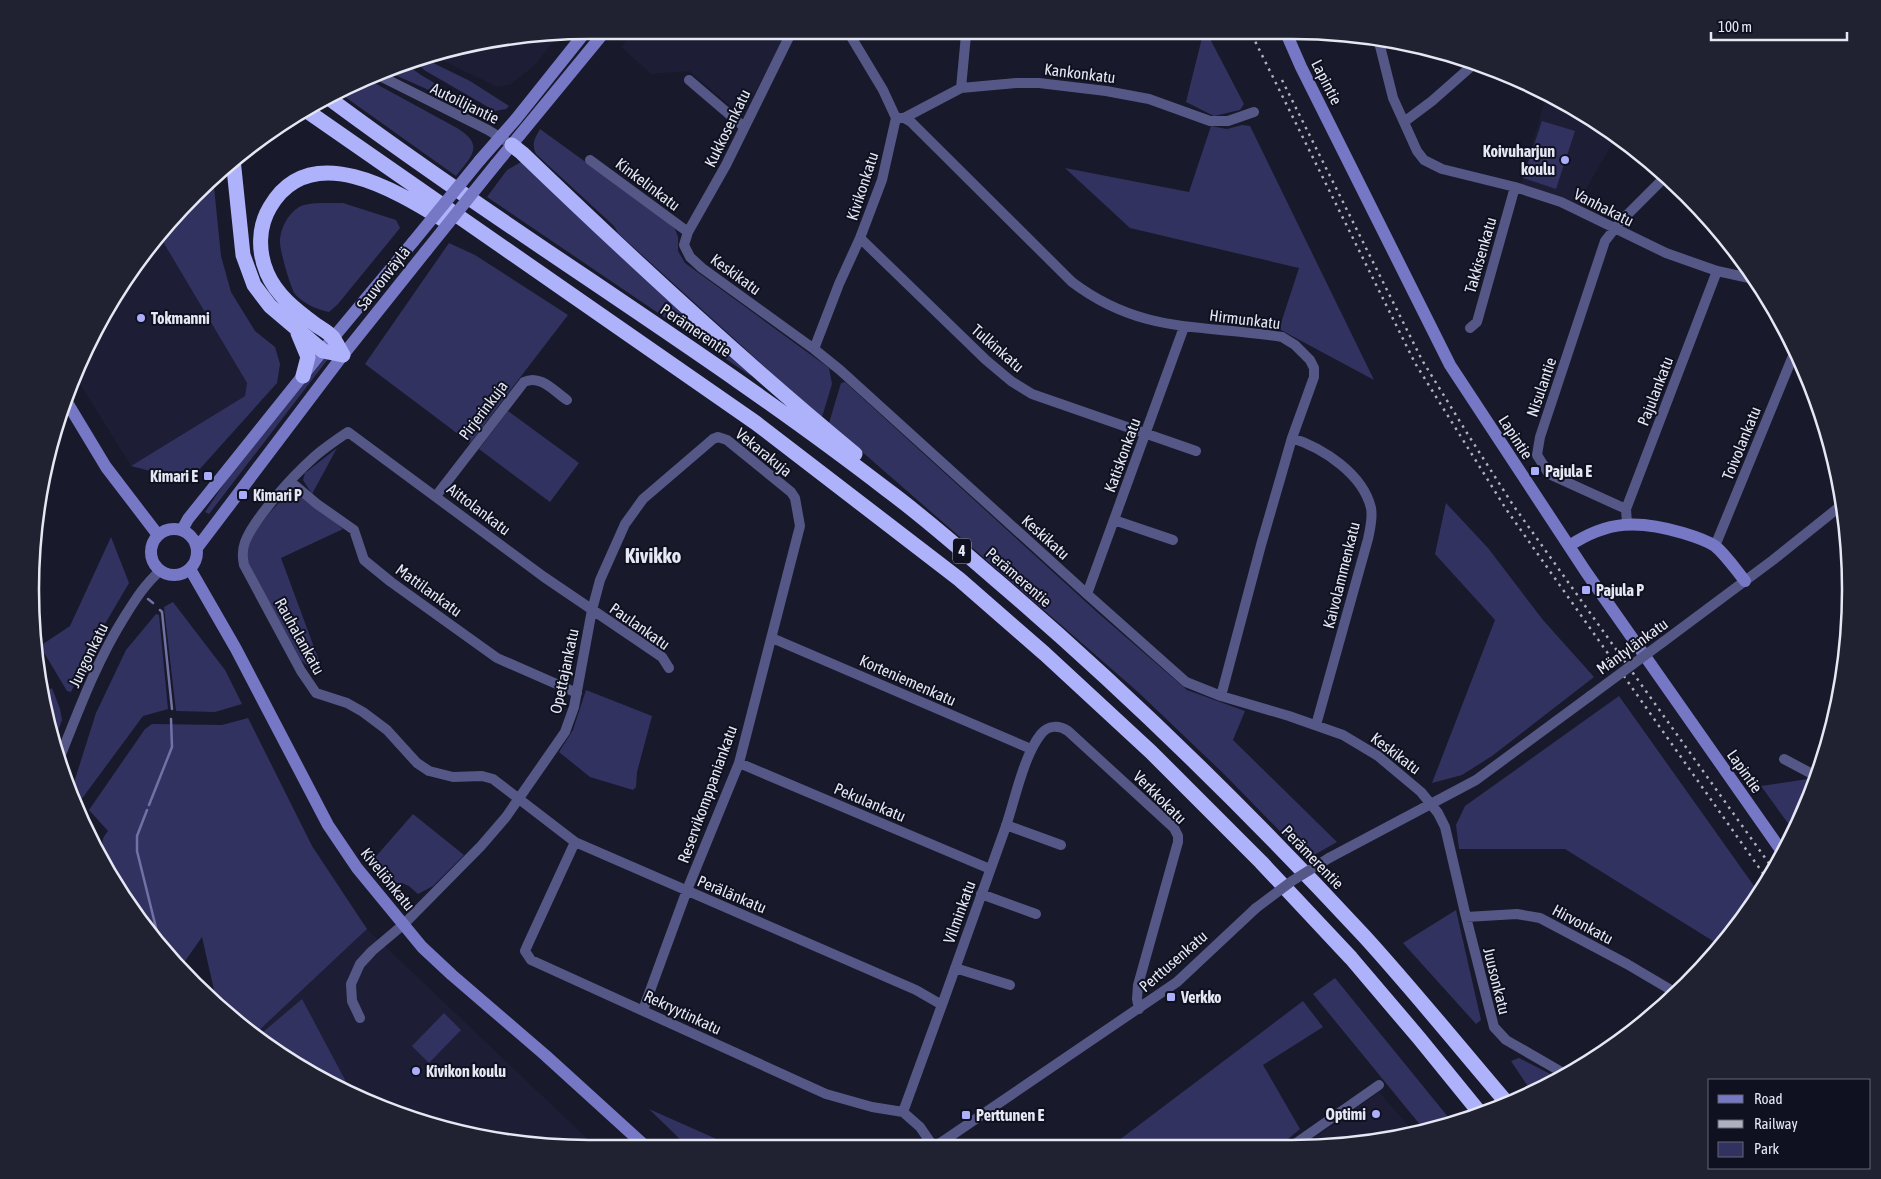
<svg xmlns="http://www.w3.org/2000/svg" width="1881" height="1179" viewBox="0 0 1881 1179" font-family="'Asap Condensed',sans-serif">
<rect width="100%" height="100%" fill="#18192a"/>
<path fill="#1d1d35" d="M516,35h42l-22,29 -26,21 -13,2 -66,-32z
M631,35h155l-44,81 -53,-45 -38,3 -30,-27z
M1546,96l70,41 -38,66 -57,-19z
M159,235l88,148 -2,13 -114,70 -56,-90 30,-66 41,-61z
M367,929l226,215v1l-76,-1 -141,-37 -123,-71z
M1379,1092l36,41 -87,15h-28z"/>
<path fill="#323261" d="M1191,35h17l36,69 -4,6 -26,6 -28,-14 16,-64z
M421,57l49,24 39,25 -3,3 -11,2 -71,-41 -6,-7v-5z
M409,60l5,10 7,5 66,39 -1,1 -9,-1 -37,-19 -54,-24z
M369,80l88,48c28,17 15,28 -1,48l-115,-82z
M1542,121l33,10 -19,58 -33,-11z
M1242,125l8,1 124,254 -95,-51 20,-61 -169,-40 -65,-60 124,24 22,-66 16,3z
M540,129l127,92 8,8 3,8v14l7,12 144,105 3,16 -10,33 -35,-30 -169,-154 -4,-7 -78,-72c-5,-10 -1,-16 4,-25z
M521,162l86,81 145,130 -1,3 -264,-179 20,-27z
M213,177l8,79 10,36 24,39 20,16 5,17 -3,19 -88,98 -58,-15 114,-70 2,-13 -88,-148z
M343,203l53,17 4,8 -62,76 -9,8c-11,-2 -27,-9 -34,-18 -5,-8 -15,-43 -15,-52 0,-14 9,-30 21,-36 8,-4 31,-3 42,-3z
M449,243l26,12 93,60 -98,128 -105,-79z
M326,357l2,2 -119,155 -4,-2 29,-43z
M845,382l253,231 89,77 58,21 -12,29 104,102 -30,17 -83,-85 -86,-82 -309,-269 12,-40z
M508,411l71,52 -29,39 -71,-53z
M337,448l-25,46 -9,-14 2,-7z
M291,494c17,2 39,24 52,35l-62,29 40,108 -11,2 -9,-8 -53,-96c-1,-8 -1,-16 2,-23 6,-13 29,-42 41,-47z
M1446,503l42,45 55,72 51,57 -102,79 -30,19 -30,8 63,-163 -60,-66z
M111,537l18,46 -37,63 -21,46 -4,-1 -27,-45 30,-20z
M173,602l52,68 17,34 -27,8 -39,-1 -12,-104z
M156,614l3,1 9,94 -25,7 -68,92 -5,-13 26,-82 30,-63z
M52,688l8,21 2,11 -9,24 -4,-9 -5,-42z
M586,690l66,26 -15,56 -1,15 -3,3 -43,-13 -31,-25 14,-22z
M1619,696l140,197 -24,37 -14,16 -156,-97h-106l-3,-24 9,-19z
M248,718l64,128 55,83 -114,107 -36,-33 -15,-66 -19,27 1,9c-34,-32 -59,-72 -81,-113l3,-6c-5,-10 -5,-15 2,-23l-19,-21 56,-81 7,-5 70,1z
M1808,779l6,2 -19,52 -34,-47z
M413,814l51,41 -31,31 -15,8 -9,-8 -7,-3h-8l-16,-10 -6,-12z
M1456,910l25,110 -5,4 -73,-81z
M1335,978l118,145 -16,7 -11,2 -113,-138z
M302,999l50,94 -96,-55z
M1303,1001l20,26 -60,38 37,64 -23,19 -167,-1z
M444,1013l17,17 -32,33 -17,-17z
M1519,1058l39,20 -25,16 -22,-33z
M649,1109l81,36h-44z"/>
<g fill="none" stroke-linecap="round" stroke-linejoin="round">
<path stroke="#7271a5" stroke-width="2.5" d="M148,599l5,4
M160,610l2,2 10,97
M149,805l23,-58 -1,-28
M147,810l-10,26v15l24,97"/>
<path stroke="#555787" stroke-width="10" d="M790,35l-64,130 -38,67 -4,13 6,12 12,11 112,81 26,21 247,224 99,88 35,14 68,20 54,19 35,21 43,36 17,21 7,14 21,90 51,-3 23,4 87,46 49,29
M1378,38l15,60 24,53 7,9 18,9 73,18 46,15 105,51 51,18 37,8
M378,75l110,55 18,11
M689,80l55,47
M961,88l5,-53
M896,118h8l7,4 161,160c70,53 130,42 210,55l13,8 15,15 4,8v9l-22,61 -31,107 -40,151
M904,118l57,-30 55,-5h23l67,8 43,8 61,22h18l26,-9
M1404,122l28,-21 42,-37
M590,160l98,72
M860,238l126,122 25,21 21,13 164,57
M1470,328l7,-6 38,-135
M814,349l25,-65 21,-46 22,-58 14,-62 -13,-28 -33,-55
M1292,438c31,10 71,36 79,70 2,10 -1,21 -3,31l-52,186
M291,482l26,22 37,26 10,30 27,22 106,76 80,35
M436,496l88,-114c16,-8 30,9 43,18
M1626,509l-77,-35 -12,-19 3,-18 65,-196 15,-19 45,-45
M1114,520l59,20
M1627,523l-1,-14 91,-238
M1715,546l80,-195
M1087,594l97,-267
M772,638l259,111
M1663,642l110,-82 70,-56
M669,668l-7,-11 -118,-80 -196,-145c-12,8 -24,16 -35,26 -20,18 -58,59 -68,84 -3,8 -3,14 -1,23l57,106 15,22 31,10 16,9 24,18 30,33 12,8 24,6 29,-1 11,3 82,63 341,148 26,15
M1784,759l32,17
M58,762c20,-50 38,-100 67,-146 10,-16 20,-32 35,-45
M739,763l251,106
M1006,825l55,20
M575,842l-47,102 -3,7 6,9 295,134 46,13 31,5 17,15 13,19
M1329,858l147,-78 114,-84
M981,894l55,20
M1466,917l28,110 12,13 59,34
M955,968l55,17
M360,1018l-8,-17 -1,-17 9,-20 12,-13 32,-27 77,-78 25,-29 59,-85 9,-25 18,-97 8,-30 25,-56 18,-25 70,-60 5,-2 9,3 64,52 4,6 5,28 -61,237 -52,127 -44,120
M903,1112c35,-95 69,-191 103,-286 9,-27 18,-71 35,-92 7,-9 18,-9 27,-3l106,97 4,8v6l-40,143 -1,14 2,10
M936,1146l241,-164 79,-74
M1289,1148l90,-63"/>
<path stroke="#7678c6" stroke-width="12" d="M1287,35l14,32 149,298 136,207 197,281
M480,160l36,-41 67,-84
M496,164l106,-129
M65,399l41,68 52,68
M151 552a23 23 0 1 1 46 0a23 23 0 1 1-46 0Z
M182,530l6,-11 145,-181 80,-96
M1569,546c39,-26 70,-26 114,-13 10,3 23,7 32,13 11,9 21,24 30,35
M197,548l146,-193 83,-104
M190,569l46,80 92,176 29,43 65,79 30,28 93,80 99,90"/>
<path stroke="#adb2fb" stroke-width="15" d="M330,99c182,135 377,252 556,390 38,28 73,59 109,90 130,111 253,232 370,358 49,54 95,111 142,166
M307,111l449,312 203,156 86,75 106,98 110,110 90,96 68,80 61,75
M512,145l10,8c108,104 218,206 333,301
M233,159l10,96 11,30 16,21 53,45 20,4
M298,333l10,24 -5,19
M343,355c-3,-5 -6,-11 -9,-16 -4,-6 -12,-10 -18,-14 -20,-15 -39,-29 -49,-52 -9,-21 -9,-46 3,-66 41,-70 128,-15 177,15"/>
<path stroke="#afb0be" stroke-width="2.5" stroke-dasharray="2.5 5" stroke-linecap="butt" d="M1252,35l163,328 91,146 261,370
M1282,80l140,280 45,73 46,72 260,364"/>
<path stroke="#555787" stroke-width="10" d="M1590,696l73,-54
M1256,908l36,-27 37,-23"/>
<path stroke="#7678c6" stroke-width="12" d="M413,242l67,-82
M426,251l70,-87"/>
</g>
<g fill="#abaffb" stroke="#0f1020" stroke-width="2">
<circle cx="1565" cy="160" r="5"/>
<circle cx="141" cy="318" r="5"/>
<rect x="1530" y="466" width="10" height="10" rx="2.5"/>
<rect x="203" y="471" width="10" height="10" rx="2.5"/>
<rect x="238" y="490" width="10" height="10" rx="2.5"/>
<rect x="1581" y="585" width="10" height="10" rx="2.5"/>
<rect x="1166" y="992" width="10" height="10" rx="2.5"/>
<circle cx="416" cy="1071" r="5"/>
<circle cx="1376" cy="1114" r="5"/>
<rect x="961" y="1110" width="10" height="10" rx="2.5"/>
</g>
<g text-anchor="middle" stroke-width="4" stroke-linejoin="round" paint-order="stroke">
<rect fill="#0f1020" stroke="#a5a6b4" stroke-width="1" x="953" y="538.5" width="18" height="25" rx="4"/>
<g font-size="15" font-weight="bold" fill="#e5e7f3">
<text x="962" y="556">4</text>
</g>
<g font-size="16" fill="#e5e7f3" stroke="#0f1020">
<text transform="translate(1080 73) rotate(7)" y="6">Kankonkatu</text>
<text transform="translate(1327 82) rotate(63)" y="6">Lapintie</text>
<text transform="translate(465 103) rotate(26)" y="6">Autoilijantie</text>
<text transform="translate(727 128) rotate(-64)" y="6">Kukkosenkatu</text>
<text transform="translate(648 184) rotate(37)" y="6">Kinkelinkatu</text>
<text transform="translate(862 186) rotate(-72)" y="6">Kivikonkatu</text>
<text transform="translate(1604 207) rotate(27)" y="6">Vanhakatu</text>
<text transform="translate(1480 255) rotate(-74)" y="6">Takkisenkatu</text>
<text transform="translate(736 274) rotate(36)" y="6">Keskikatu</text>
<text transform="translate(383 278) rotate(-52)" y="6">Sauvonväylä</text>
<text transform="translate(1245 319) rotate(7)" y="6">Hirmunkatu</text>
<text transform="translate(696 330) rotate(34)" y="6">Perämerentie</text>
<text transform="translate(998 348) rotate(41)" y="6">Tulkinkatu</text>
<text transform="translate(1541 387) rotate(-71)" y="6">Nisulantie</text>
<text transform="translate(1655 391) rotate(-69)" y="6">Pajulankatu</text>
<text transform="translate(483 410) rotate(-53)" y="6">Pirjerinkuja</text>
<text transform="translate(1516 437) rotate(57)" y="6">Lapintie</text>
<text transform="translate(1741 443) rotate(-68)" y="6">Toivolankatu</text>
<text transform="translate(764 452) rotate(39)" y="6">Vekarakuja</text>
<text transform="translate(1122 455) rotate(-70)" y="6">Katiskonkatu</text>
<text transform="translate(479 509) rotate(37)" y="6">Aittolankatu</text>
<text transform="translate(1046 537) rotate(42)" y="6">Keskikatu</text>
<text transform="translate(1341 575) rotate(-76)" y="6">Kaivolammenkatu</text>
<text transform="translate(1019 577) rotate(41)" y="6">Perämerentie</text>
<text transform="translate(429 590) rotate(36)" y="6">Mattilankatu</text>
<text transform="translate(640 626) rotate(35)" y="6">Paulankatu</text>
<text transform="translate(300 636) rotate(61)" y="6">Rauhalankatu</text>
<text transform="translate(1632 646) rotate(-36)" y="6">Mäntylänkatu</text>
<text transform="translate(88 655) rotate(-64)" y="6">Jungonkatu</text>
<text transform="translate(564 671) rotate(-78)" y="6">Opettajankatu</text>
<text transform="translate(908 680) rotate(24)" y="6">Korteniemenkatu</text>
<text transform="translate(1396 753) rotate(37)" y="6">Keskikatu</text>
<text transform="translate(1745 771) rotate(55)" y="6">Lapintie</text>
<text transform="translate(707 794) rotate(-70)" y="6">Reservikomppaniankatu</text>
<text transform="translate(1160 797) rotate(45)" y="6">Verkkokatu</text>
<text transform="translate(870 802) rotate(23)" y="6">Pekulankatu</text>
<text transform="translate(1313 857) rotate(46)" y="6">Perämerentie</text>
<text transform="translate(388 879) rotate(51)" y="6">Kiveliönkatu</text>
<text transform="translate(732 894) rotate(23)" y="6">Perälänkatu</text>
<text transform="translate(959 912) rotate(-70)" y="6">Vilminkatu</text>
<text transform="translate(1583 924) rotate(28)" y="6">Hirvonkatu</text>
<text transform="translate(1173 961) rotate(-41)" y="6">Perttusenkatu</text>
<text transform="translate(1497 981) rotate(76)" y="6">Juusonkatu</text>
<text transform="translate(683 1012) rotate(25)" y="6">Rekryytinkatu</text>
</g>
<g font-size="16" font-weight="bold" fill="#e5e7f3" stroke="#0f1020" text-anchor="start">
<text x="1555" y="157" text-anchor="end">Koivuharjun<tspan x="1555" dy="18">koulu</tspan></text>
<text x="151" y="324">Tokmanni</text>
<text x="1545" y="477">Pajula E</text>
<text x="198" y="482" text-anchor="end">Kimari E</text>
<text x="253" y="501">Kimari P</text>
<text x="1596" y="596">Pajula P</text>
<text x="1181" y="1003">Verkko</text>
<text x="426" y="1077">Kivikon koulu</text>
<text x="1366" y="1120" text-anchor="end">Optimi</text>
<text x="976" y="1121">Perttunen E</text>
</g>
<g font-size="21" font-weight="bold" fill="#e5e7f3" stroke="#0f1020">
<text x="653" y="563">Kivikko</text>
</g>
</g>
<path d="M0 0H1881V1179H0ZM589 39H1292A550 550 0 0 1 1842 589V590A550 550 0 0 1 1292 1140H589A550 550 0 0 1 39 590V589A550 550 0 0 1 589 39Z" fill="#202131" fill-rule="evenodd"/>
<path fill="none" stroke="#e5e7f3" stroke-width="2.5" d="M589 39H1292A550 550 0 0 1 1842 589V590A550 550 0 0 1 1292 1140H589A550 550 0 0 1 39 590V589A550 550 0 0 1 589 39Z"/>
<rect x="1708" y="1079" width="162" height="90" fill="#0f1020" stroke="#656674"/>
<rect x="1718" y="1095" width="25" height="8" fill="#7678c6" stroke="#656674"/>
<text x="1754" y="1104" font-size="15" fill="#e5e7f3">Road</text>
<rect x="1718" y="1120" width="25" height="8" fill="#afb0be" stroke="#656674"/>
<text x="1754" y="1129" font-size="15" fill="#e5e7f3">Railway</text>
<rect x="1718" y="1142" width="25" height="15" fill="#323261" stroke="#656674"/>
<text x="1754" y="1154" font-size="15" fill="#e5e7f3">Park</text>
<path d="M1711 32v8h136v-8" fill="none" stroke="#e5e7f3" stroke-width="2.5"/>
<text x="1718" y="32" font-size="15" fill="#e5e7f3" stroke="#0f1020" stroke-width="4" paint-order="stroke">100 m</text>
</svg>
